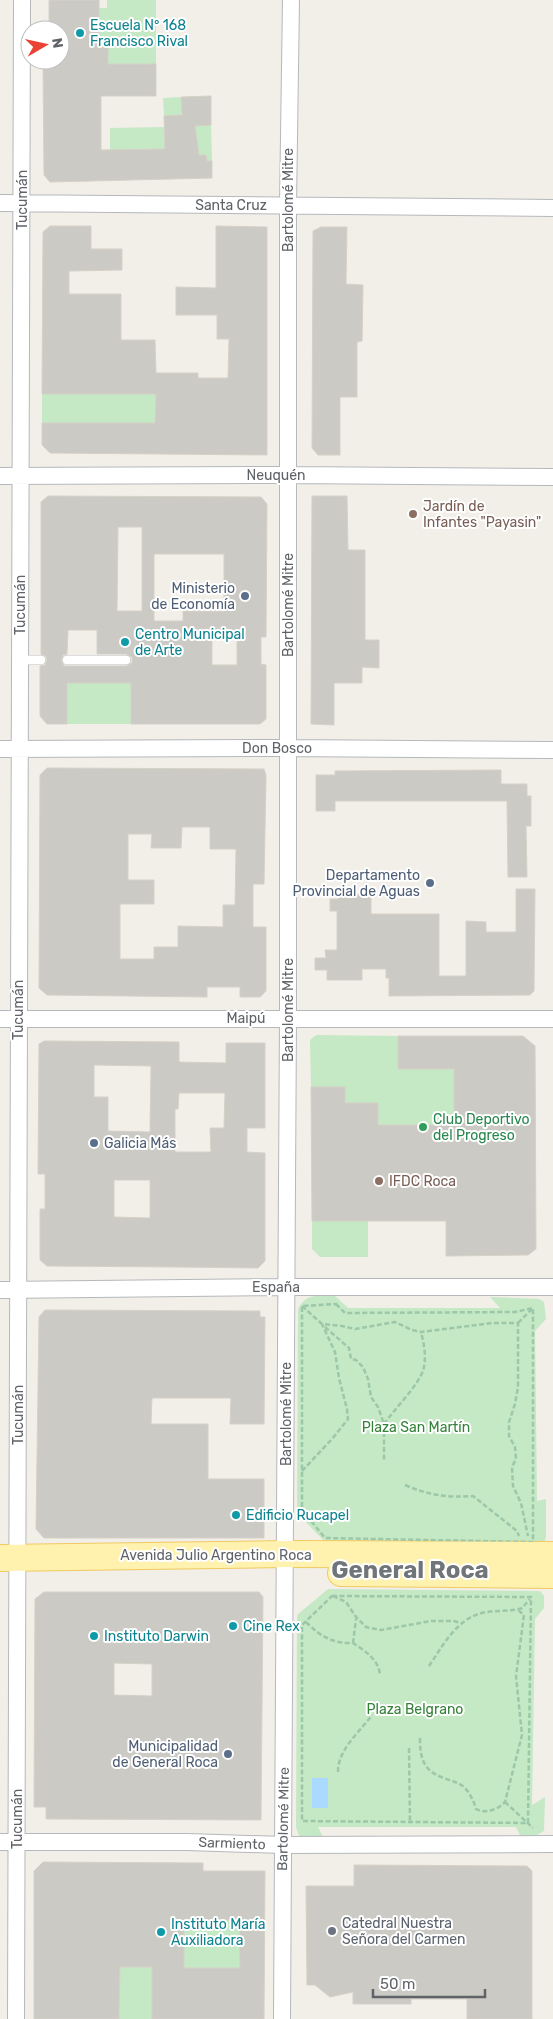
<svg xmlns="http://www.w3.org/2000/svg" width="553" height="2019" viewBox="0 0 553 2019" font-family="Rubik,sans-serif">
<rect width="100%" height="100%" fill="#f1efe8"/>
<path fill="#c5e8c5" d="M107,0h49v64h-48v-16l-14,-1 -1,-12h6v-27h8z
M181,97l1,29 29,-1 1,36h-5l-1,-6h-7l-3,-19 -25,9 -6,1v3l-55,1v-22l54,-1v9h8l3,-20h-11l-1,-18z
M42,394h114l-1,29h-113z
M67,683h64v41h-64z
M316,1035l82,1 137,10 1,148h-90l-135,-107 -1,-47z
M312,1221h56v36h-48l-8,-8z
M334,1295l14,13h152l-10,-11 49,2 5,3 2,17 -11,12 2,170 9,-2v38l-2,7h-217l-30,-31 1,-204c8,-16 20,-13 36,-14z
M328,1589l212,2 4,5v12l-9,11 -3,186 13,-8 -1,34 -14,8h-8l-6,-12h-198l6,12 -24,-1 -4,-11 1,-212z
M184,1920h55l1,48h-56z
M120,1967h32v52h-33z"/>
<path fill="#aadaff" d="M312,1778h16v30h-16z"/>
<path fill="#cccac5" stroke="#d6d1c6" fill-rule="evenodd" d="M49,0h50v47h9v17h48v32h-55v54l64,-1 -1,-33 18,-1 -1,-18 30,-1v29l-16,1 4,29h7l1,6h5v17l-162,4 -6,-7 -1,-111h6v-4h11v-30h-11z
M50,226h41v23h31v21l-53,1v23h52v46h34l1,33h42v5h30l1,-39h-12v-24h-41v-28l40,1v-62l51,1v228l-217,-2 -8,-8v-22h113l1,-29h-114l1,-162z
M321,227h26l-1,57 17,1 -1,56 -5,1v55h-17v58h-22l-6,-7 1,-217z
M48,496l213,1 6,7 -1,133h-5v27l5,1v54l-6,5h-129v-41h-64v41h-20l-7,-8v-50l5,-1 2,-5 -1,-4 -5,-2v-152zM118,527h24v84h-25zM154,554h70v57h-41v10h-29zM68,630h29v24h29l6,3v6l-6,3h-62l-3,-6 2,-5 4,-1zM212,637h25v28h-25z
M312,496h35l1,54h17v90h14v28l-17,-1v16h-28v42l-23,-1z
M47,768l217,1 2,6 -2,109h-11v43h13v64l-6,6h-20v-10h-33v10l-160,-2 -8,-7 1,-213zM182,827h28v22h26l-1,56h-12v22l-45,-1v21h-24v12h-34v-55h34v-24h-26v-46h24l-1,14h30z
M501,770v14h26v12h4v30h-5l1,51h-19l-1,-76h-172v10h-19v-36h19v-4z
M516,889h19l-1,102 -4,4 -141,1v-18h-3v-9h-24v11h-35v-10h-12v-12h11l-1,-8h12v-39h-7v-12h8v-5h33v20h68v62h27v-55l20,1v10h30z
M398,1036h125l12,10 1,203 -8,6 -82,1v-35h-134l-1,-134h34v16h33v22h76v-56h-56z
M44,1041l135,1v20l47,1v-20h39v85h-18v24l18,1v108l-7,7 -83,-1 -128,-1 -7,-6v-51h5v-35h-7l1,-130zM94,1065l57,1 -1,66 -42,-1v-34h-14zM179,1093h46l-1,35h-14l1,24h-36v-43h3zM114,1180h36v38l-36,-1z
M45,1310l215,1v6h5l-1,107h-34l1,-26h-79l-1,26h57v55h56v59h-220l-8,-9 3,-212z
M44,1592h215l4,5 -2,223 -215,-1v-12h-12l1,-208zM114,1663l38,1v32l-38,-1z
M43,1862l160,1v8h62l-1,148h-112v-52h-32l-1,52h-85v-148zM184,1920h55l1,48h-56z
M354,1865l173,1 5,5v148h-65v-20h-56v5h-58v-12l-23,5 -15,-12h-8l-1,-99h48z"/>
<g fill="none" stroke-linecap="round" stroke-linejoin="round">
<g stroke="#b5b8bc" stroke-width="10">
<path id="service" d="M20,660h21
M67,660h59"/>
</g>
<g stroke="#b5b8bc" stroke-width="18">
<path id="minor" d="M0,203l553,5
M0,476l288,-1 265,2
M0,749l288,-1 265,2
M0,1019h553
M0,1290l286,-3h267
M0,1842h187l96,3 270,-1
M16,2019l6,-2019
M282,2019l6,-1002v-811l3,-206"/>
</g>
<g stroke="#f2c960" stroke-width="28">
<path id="primary" d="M0,1558l286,-4 267,1
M341,1573l212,2"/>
</g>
<path stroke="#9cc7a9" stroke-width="2.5" stroke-dasharray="5 2.5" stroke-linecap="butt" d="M336,1304l9,9 170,-1 18,-4v234l-208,-4 -23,-28v-204z
M302,1306l20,18 20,2 13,3 40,-7 17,8 9,2 71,-9h26v64l-3,17 -6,18v14l6,11 1,12 -4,8 1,19 8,17 7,33
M518,1323l14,-14
M325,1327l24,21 2,11 5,1 7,7 5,12 3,18 7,10 6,17v36
M384,1424c10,-14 34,-39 39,-53 4,-13 1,-27 -2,-39
M302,1471l30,-32 16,-20 -1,-10 -8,-31 -4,-26 -13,-28
M405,1485c23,10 43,13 68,11l44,35 2,5
M332,1596l199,1 -3,226 -226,-2v-196z
M333,1596l13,6 10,15 10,10 15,3 50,-9h23l7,2
M306,1622c14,14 27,22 47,21 12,8 25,16 27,31
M353,1643l3,-24
M429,1666c15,-22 29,-50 58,-54 11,-2 25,0 35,-4l8,-9
M420,1738c0,20 3,33 24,40 7,3 15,4 21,10 5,6 9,13 11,21 10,5 21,1 29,-7l17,-67 -6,-59 8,-61 -6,-5
M409,1748l1,75
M338,1772c0,-23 21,-39 34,-57
M505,1802l28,26"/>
<use href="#service" stroke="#fff" stroke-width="9"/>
<use href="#minor" stroke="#fff" stroke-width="16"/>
<use href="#primary" stroke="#fff2af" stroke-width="26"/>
</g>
<g fill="#0f9aa8" stroke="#fff" stroke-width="2">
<circle cx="80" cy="33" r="5"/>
<circle cx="125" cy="642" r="5"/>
<circle cx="236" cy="1515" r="5"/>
<circle cx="233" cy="1626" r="5"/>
<circle cx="94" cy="1636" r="5"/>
<circle cx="161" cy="1932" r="5"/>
</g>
<g fill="#8d6e63" stroke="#fff" stroke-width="2">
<circle cx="413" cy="514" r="5"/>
<circle cx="379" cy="1181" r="5"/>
</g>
<g fill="#5c6f8a" stroke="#fff" stroke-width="2">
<circle cx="245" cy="596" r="5"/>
<circle cx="430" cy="883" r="5"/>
<circle cx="94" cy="1143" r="5"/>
<circle cx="228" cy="1754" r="5"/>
</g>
<circle fill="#2e9e5b" stroke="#fff" stroke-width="2" cx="423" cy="1127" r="5"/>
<circle fill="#6b7280" stroke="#fff" stroke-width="2" cx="332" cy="1931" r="5"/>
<g text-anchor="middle" stroke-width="4" stroke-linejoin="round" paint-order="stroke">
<g font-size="14" fill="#0d838f" stroke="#fff" text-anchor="start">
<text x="90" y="30">Escuela N° 168<tspan x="90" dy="16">Francisco Rival</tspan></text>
<text x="135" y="639">Centro Municipal<tspan x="135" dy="16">de Arte</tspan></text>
<text x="246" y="1520">Edificio Rucapel</text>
<text x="243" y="1631">Cine Rex</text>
<text x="104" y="1641">Instituto Darwin</text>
<text x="171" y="1929">Instituto María<tspan x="171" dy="16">Auxiliadora</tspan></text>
</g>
<g font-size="14" fill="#5f6368" stroke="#fff">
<text transform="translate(22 200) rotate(-90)" y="5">Tucumán</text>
<text transform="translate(288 200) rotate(-90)" y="5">Bartolomé Mitre</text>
<text x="231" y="210">Santa Cruz</text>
<text x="276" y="480">Neuquén</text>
<text transform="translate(20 605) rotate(-90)" y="5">Tucumán</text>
<text transform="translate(288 605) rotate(-90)" y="5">Bartolomé Mitre</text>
<text x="277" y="753">Don Bosco</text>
<text transform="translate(18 1010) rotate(-90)" y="5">Tucumán</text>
<text transform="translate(288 1010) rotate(-90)" y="5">Bartolomé Mitre</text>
<text x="246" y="1023">Maipú</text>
<text x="276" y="1292">España</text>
<text transform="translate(286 1414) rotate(-90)" y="5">Bartolomé Mitre</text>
<text transform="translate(18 1415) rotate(-90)" y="5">Tucumán</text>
<text x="216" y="1560">Avenida Julio Argentino Roca</text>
<text transform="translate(17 1819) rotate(-90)" y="5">Tucumán</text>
<text transform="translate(283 1819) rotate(-89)" y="5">Bartolomé Mitre</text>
<text transform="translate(232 1843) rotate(2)" y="5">Sarmiento</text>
</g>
<g font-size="14" fill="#785e54" stroke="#fff" text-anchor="start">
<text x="423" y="511">Jardín de<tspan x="423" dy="16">Infantes "Payasin"</tspan></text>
<text x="389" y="1186">IFDC Roca</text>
</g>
<g font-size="14" fill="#4e5e75" stroke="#fff" text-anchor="end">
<text x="235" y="593">Ministerio<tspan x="235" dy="16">de Economía</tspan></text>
<text x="420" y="880">Departamento<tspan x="420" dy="16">Provincial de Aguas</tspan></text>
<text x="104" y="1148" text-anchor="start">Galicia Más</text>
<text x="218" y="1751">Municipalidad<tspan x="218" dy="16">de General Roca</tspan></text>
</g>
<g font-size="14" fill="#27864d" stroke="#fff" text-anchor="start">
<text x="433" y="1124">Club Deportivo<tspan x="433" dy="16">del Progreso</tspan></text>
</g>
<g font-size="14" fill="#348238" stroke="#fff">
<text x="416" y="1432">Plaza San Martín</text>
<text x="415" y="1714">Plaza Belgrano</text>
</g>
<g font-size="14" fill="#5b616d" stroke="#fff" text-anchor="start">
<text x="342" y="1928">Catedral Nuestra<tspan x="342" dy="16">Señora del Carmen</tspan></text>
</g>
<g font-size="24" font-weight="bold" fill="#70757a" stroke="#fff">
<text x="410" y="1578">General Roca</text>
</g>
</g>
<g transform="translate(45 45) rotate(81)"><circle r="24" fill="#ffffff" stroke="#bfc1c3"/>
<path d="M0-4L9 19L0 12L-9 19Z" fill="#ea4335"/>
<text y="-8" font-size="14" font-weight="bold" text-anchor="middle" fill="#5f6368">N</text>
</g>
<path d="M373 1989v8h112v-8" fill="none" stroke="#5f6368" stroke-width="2.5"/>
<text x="380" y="1989" font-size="15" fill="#5f6368" stroke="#ffffff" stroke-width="4" paint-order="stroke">50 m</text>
</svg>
